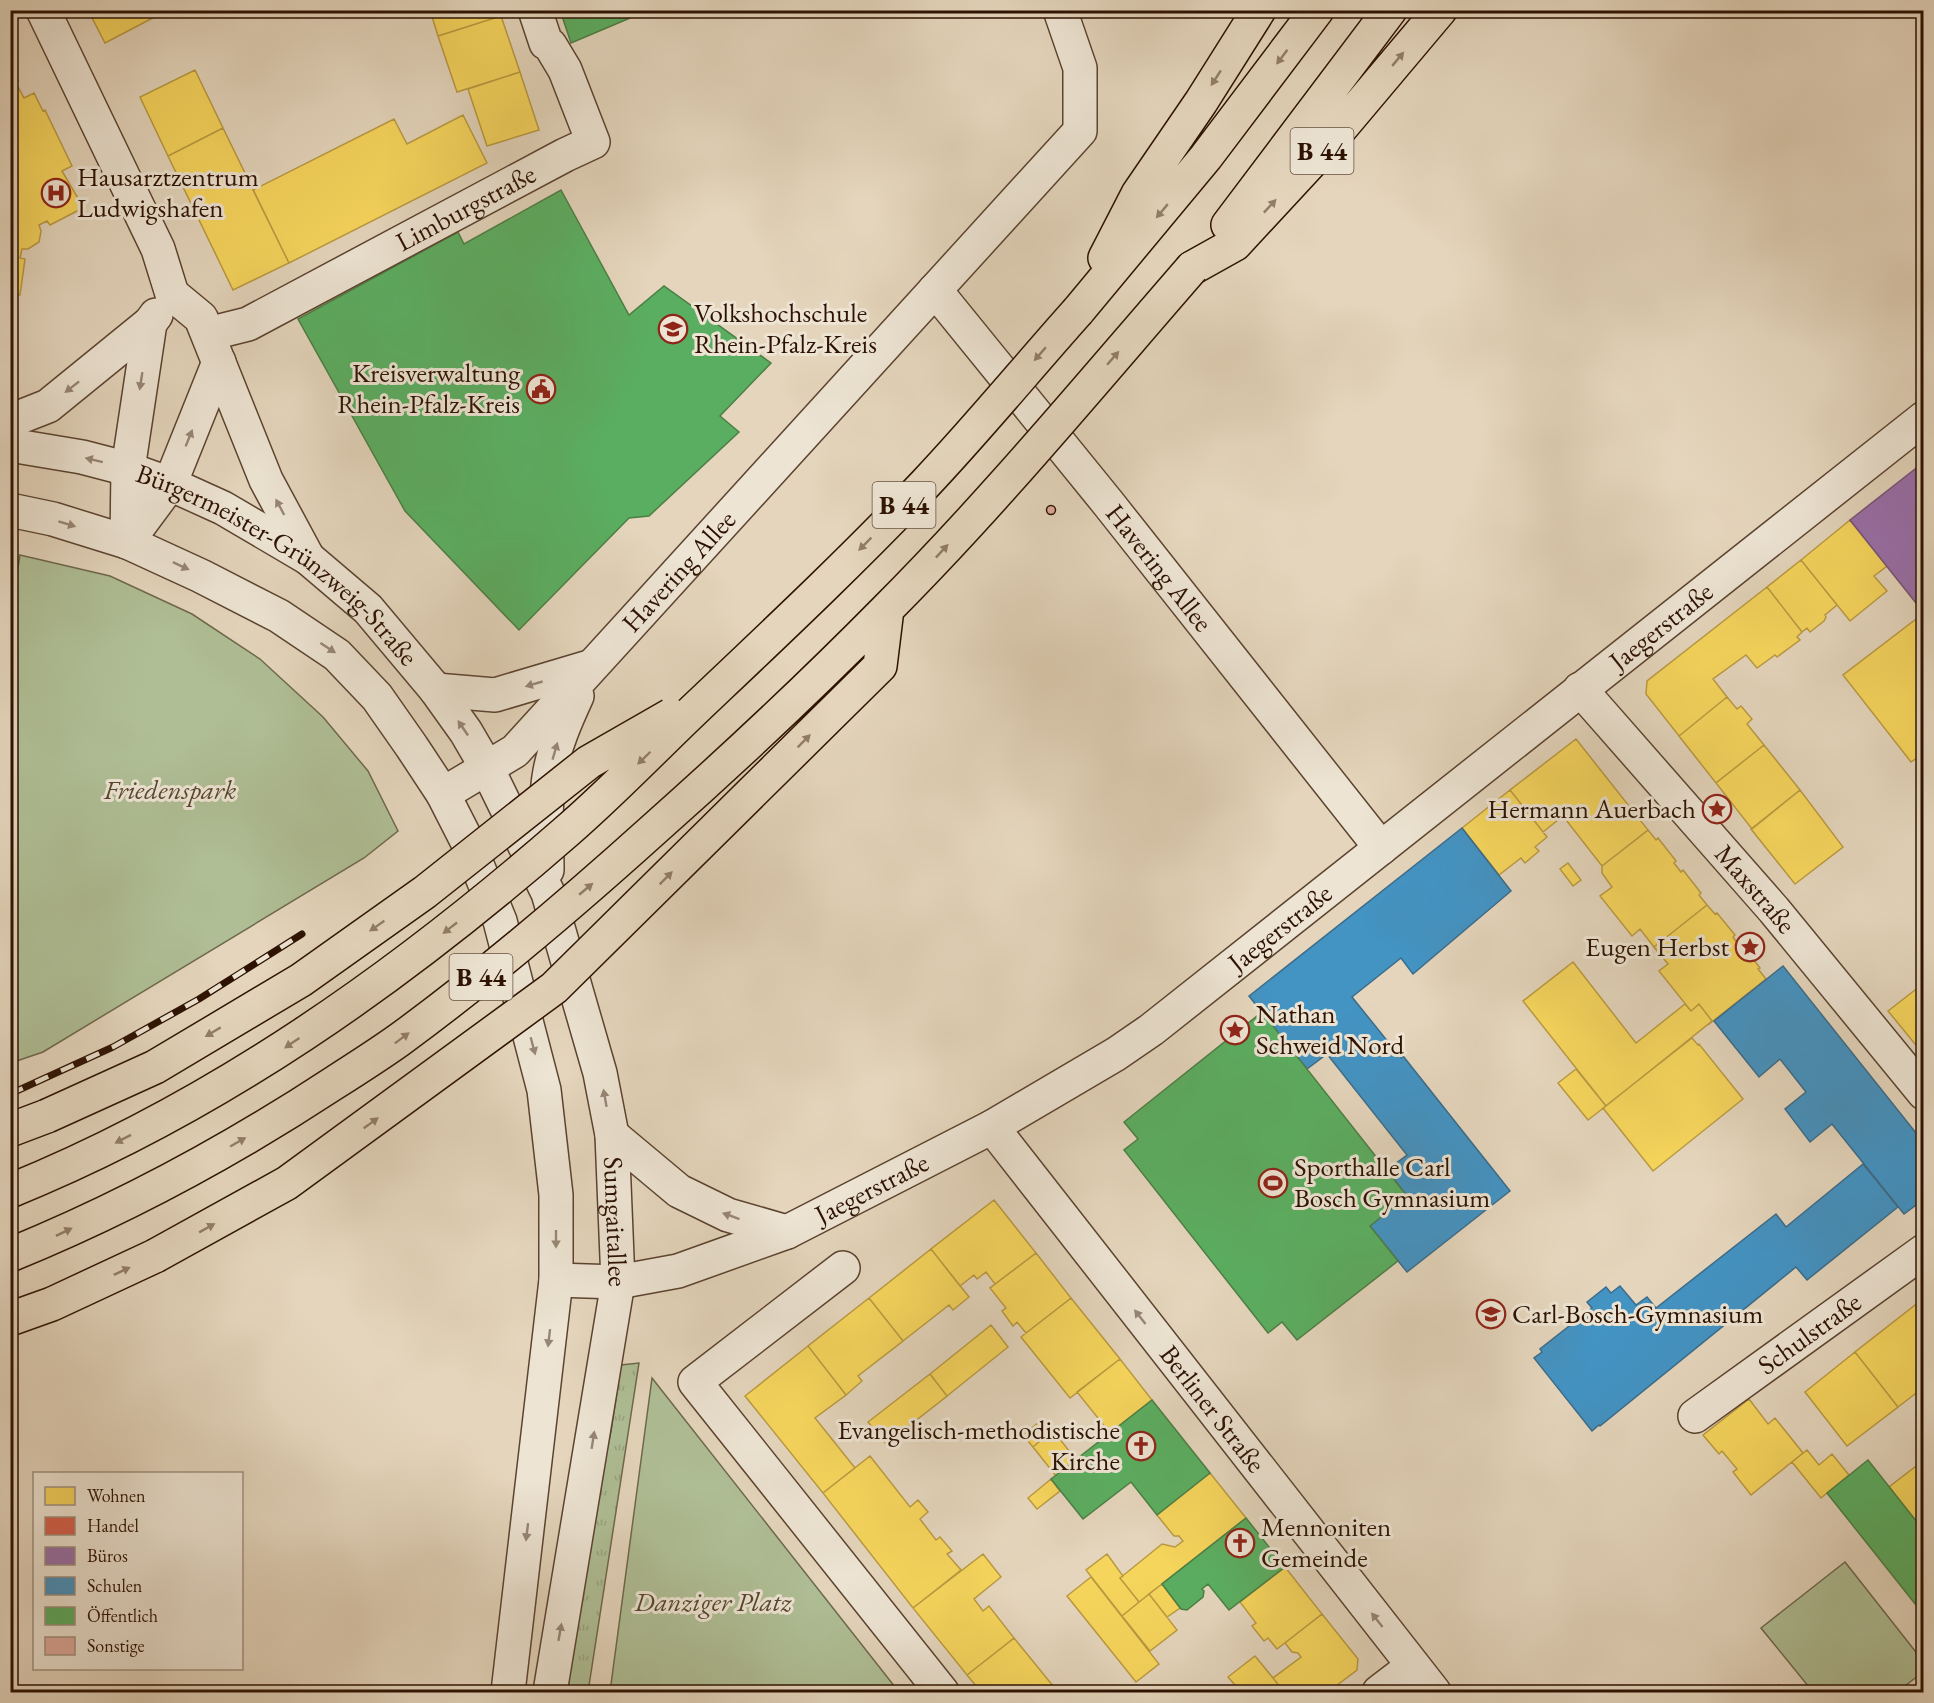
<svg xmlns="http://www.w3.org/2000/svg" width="1934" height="1703" viewBox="0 0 1934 1703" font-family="'EB Garamond',serif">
<defs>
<pattern id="grass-tufts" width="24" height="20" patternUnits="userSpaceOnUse" patternTransform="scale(1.5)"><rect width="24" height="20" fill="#afbe95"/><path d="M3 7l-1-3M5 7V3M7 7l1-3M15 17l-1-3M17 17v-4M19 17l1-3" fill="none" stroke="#97a27f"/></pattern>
</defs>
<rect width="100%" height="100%" fill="#e4d5bc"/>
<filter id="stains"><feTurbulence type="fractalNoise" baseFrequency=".00333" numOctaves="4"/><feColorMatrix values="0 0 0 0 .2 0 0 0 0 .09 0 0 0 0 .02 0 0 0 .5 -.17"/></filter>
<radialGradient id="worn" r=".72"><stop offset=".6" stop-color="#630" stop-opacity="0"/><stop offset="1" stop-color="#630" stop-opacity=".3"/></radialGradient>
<path fill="url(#grass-tufts)" stroke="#6e684c" stroke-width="1.5" d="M639,1363l-51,329h-20l7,-88 36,-173 10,-66z"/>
<path fill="#afbe95" stroke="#6e684c" stroke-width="1.5" d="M20,555l90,21 82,38 68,45 63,58 45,54 30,60 -34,27 -321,194 -32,11 -1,-447z
M652,1378l247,314h-289z
M1845,1562l78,99v11l-26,20h-84l-52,-64z"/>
<path fill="#f6d55c" stroke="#ba9a41" stroke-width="1.5" d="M88,10h80l-63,33z
M430,10h69l2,6 -63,20z
M501,16l19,56 -63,20 -19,-56z
M10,67l8,14 -8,4z
M195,70l28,58 -55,28 -28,-59z
M520,72l19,58 -52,16 -19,-57z
M16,83l8,15 10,-5 9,18 2,-1 27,56 -10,5 17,29 2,9 -31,16 -3,-4 -8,4 2,6 -2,11 -11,7h-6l-2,9 5,1 -5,36 -10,-1v-209z
M463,115l24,48 -198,100 -36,-73 141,-71 13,25z
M223,128l66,135 -56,27 -65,-134z
M1850,520l37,46 -13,10 13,15 -37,30 -49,-61z
M1801,560l36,45 -12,10 1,2 -2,4 -14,11 -3,-4 -5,4 -35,-45z
M1767,587l35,45 -5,5 3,3 -23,17 -2,-2 -18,13 -11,-13 -33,24 14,18 -48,39 -33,-42 1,-13z
M1924,613v140l-13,9 -68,-87z
M1727,697l10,12 4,-3 11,13 -5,5 17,21 -48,38 -37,-47z
M1576,739l72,91 -46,36 -39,-50 -20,16 -33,-42z
M1764,745l36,45 -48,39 -36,-46z
M1510,790l37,47 -12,10 4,4 -14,12 -4,-5 -22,17 -37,-47z
M1800,790l43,57 -48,37 -44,-55z
M1648,830l8,10 2,-2 18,23 -2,2 7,9 2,-2 18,23 -2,2 8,10 -53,42 -14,-18 -8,7 -32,-40 12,-9 -10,-14v-7z
M1568,863l13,17 -8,6 -13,-17z
M1707,905l8,9 2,-1 18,22 -2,2 7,10 2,-2 18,23 -2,1 8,10 -58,46 4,-4 -13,-17 -8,7 -32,-40 9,-7 -14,-17z
M1573,962l63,81 49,-39 6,7 8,-7 13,17 -106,85 -83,-105z
M1924,983v72l-36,-44z
M1692,1038l6,7 1,-1 44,55 -90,72 -50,-63z
M1576,1069l30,37 -18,14 -30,-37z
M994,1200l42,53 -41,31 -9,-12 -9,7 -3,-4 -14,11 -29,-37z
M931,1249l38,48 -16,13 -4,-5 -46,36 -34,-43z
M1036,1253l35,45 -45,35 -9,-11 -4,4 -11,-15 4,-3 -16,-20z
M869,1298l34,43 -45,35 4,5 -16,14 -38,-49z
M1071,1298l49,61 -50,39 -49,-61z
M1919,1302l5,6v79l-26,20 -43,-55z
M991,1325l17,22 -61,49 -17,-22z
M808,1346l38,49 -31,23 40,50 -32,25 -78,-97z
M1855,1352l43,55 -51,39 -42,-54z
M1120,1359l32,41 -42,33 -33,-41z
M930,1374l17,22 -61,48 -18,-22z
M1749,1399l19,25 7,-6 28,35 -52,42 -18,-23 4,-3 -15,-18 -3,3 -16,-19z
M1044,1418l9,12 -20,17 -10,-12z
M1053,1430l23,30 -20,16 -23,-29z
M1807,1450l12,15 13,-11 17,21 -28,23 -29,-36z
M870,1456l40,51 8,-7 10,12 -8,7 16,21 4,-3 12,14 -5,3 14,16 -48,38 -90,-115z
M1924,1460v71l-35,-44z
M1210,1473l36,45 -107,84 -19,-24 42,-34 13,3 8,-6 -4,-5h-5l-17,-21z
M1051,1479l9,12 -23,18 -9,-11z
M983,1554l18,23 -27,22 9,12 6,-5 25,32 -47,37 -54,-67z
M1107,1554l16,22 -3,2 19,24 -17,14 -36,-46z
M1285,1567l37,47 -45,35 -9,-11 -4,3 -12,-15 4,-3 -16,-21z
M1091,1577l68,87 -23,18 -69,-86z
M1162,1584l18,24 -13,9 -18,-23z
M1149,1594l28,36 -27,21 -28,-35z
M1322,1614l36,45 -1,11 -29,22h-44l-11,-14 28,-21 -3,-4 -6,-1 -7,-9z
M1014,1638l44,54h-77l-14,-17z
M1255,1656l18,22 11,14h-43l-13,-15z"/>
<path fill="#d6604d" stroke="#a34936" stroke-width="1.5" d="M1779,1685l5,7h-19z"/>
<path fill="#9970ab" stroke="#795478" stroke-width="1.5" d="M1924,462v151l-74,-93z"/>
<path fill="#4393c3" stroke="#3c6c89" stroke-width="1.5" d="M1462,828l49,63 -98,83 -12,-16 -49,39 49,61 2,-2 107,135 -103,81 -37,-46 37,-30 -20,-26 20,-15 -80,-101 -20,15 -58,-73z
M1783,966l141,177v56l-20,15 -72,-90 -22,18 -25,-33 21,-17 -26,-33 -21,18 -45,-56z
M1863,1164l35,43 -91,73 -11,-13 -196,159 -1,-1 -7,6 -58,-73 8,-6 -2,-3 52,-41 -5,-6 19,-15 5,6 9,-7 16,19 11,-8 9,11 120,-94 10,13z"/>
<path fill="#5aae61" stroke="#4c7f44" stroke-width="1.5" d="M560,10h68l2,8 -59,25z
M561,190l68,125 35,-29 107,77 -51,53 19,16 -90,84 -20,2 -110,112 -114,-119 -107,-192 160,-87 6,12z
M1262,1012l145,184 -37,30 28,35 -101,79 -15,-18 -14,11 -144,-183 14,-11 -14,-17z
M1152,1400l58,73 -53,42 -26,-33 -48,37 -32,-40z
M1868,1460l56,71v84l-97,-122z
M1246,1518l39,49 -56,43 -21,-26 -6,5 2,2 -1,6 -16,13 -6,-1 -19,-25z"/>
<path fill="#deaa9c" stroke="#2d1202" stroke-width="1.5" d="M1046.5 510a4.5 4.5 0 1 1 9 0a4.5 4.5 0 1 1-9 0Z"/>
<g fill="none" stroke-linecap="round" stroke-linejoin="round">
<g stroke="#5b4330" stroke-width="36">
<g id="minor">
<path d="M43,10l115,239 14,45 29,24 65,162 42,78"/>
<path id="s1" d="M935,290l173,213 273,345"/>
<path id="s2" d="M208,334l40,-10 317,-169 28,-13 -28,-72 -15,-25 -4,-2 -11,-33"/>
<path d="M10,421l38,-15 102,-83 6,-8"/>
<path id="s3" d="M10,445l72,12 46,12 42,15 53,24 85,50 60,51 68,81 30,42 21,36 61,125 52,180 12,62 6,147 -68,410"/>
<path d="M10,510l43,9 74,23 74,34 78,40 58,39 40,42 35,50 31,47 26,51 31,76 44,169 12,105v85l-48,412"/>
<path d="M127,542l1,-73 22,-146"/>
<path d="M127,542l43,-58 49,-122"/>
<path id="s4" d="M1580,689l194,221 150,183"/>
<path d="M436,690l59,5 94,-28"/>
<path id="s5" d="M443,794l72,-43 565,-620v-63l-20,-58"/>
<path d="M547,870c0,-32 -3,-67 3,-99 5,-26 16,-51 27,-75"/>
<path id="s6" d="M992,1127l442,565"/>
<path d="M612,1135l67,56 49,24 59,17"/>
<path d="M843,1268l-148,114 247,310"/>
<path id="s7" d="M556,1280l62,2 60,-11 109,-39 205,-105 124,-73 35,-24 773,-612"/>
<path id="s8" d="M1695,1416l229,-165"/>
<path d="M1379,1692l34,-26"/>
</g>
</g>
<g stroke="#2d1202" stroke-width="36">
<path id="highway" d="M1228,225l162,-215
M1105,258l33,-64 63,-92 58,-92
M1192,268l43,-24 88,-95 117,-139
M1078,311l128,-154 111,-147
M10,1130l37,-14
M10,1319l42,-15 103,-48"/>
</g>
<use href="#minor" stroke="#ede4d3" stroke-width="33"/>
<use href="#highway" stroke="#e4d5bc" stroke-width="33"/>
<g stroke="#2d1202" stroke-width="7">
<path id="rail" d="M10,1094l103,-47 86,-48 103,-65"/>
</g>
<use href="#rail" stroke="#ede4d3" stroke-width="4.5" stroke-dasharray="14" stroke-linecap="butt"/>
<g stroke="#2d1202" stroke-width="36" stroke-linecap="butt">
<path id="highway-bridge" d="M47,1116l108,-49 146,-87 124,-88 164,-130 82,-47
M10,1191c207,-84 390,-214 557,-360 44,-38 85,-81 127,-121 78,-74 157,-148 231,-226 53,-56 102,-116 153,-173
M10,1255c113,-46 222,-105 324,-172 22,-14 44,-28 65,-43 89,-65 172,-136 253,-209 80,-71 158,-144 233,-220 108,-108 207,-228 307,-343
M155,1256l132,-73 267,-195 326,-322 7,-57"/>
</g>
<use href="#highway-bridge" stroke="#e4d5bc" stroke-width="33"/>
</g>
<defs><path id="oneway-solid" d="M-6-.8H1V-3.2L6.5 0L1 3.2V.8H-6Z" transform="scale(1.5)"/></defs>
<g fill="#927d68">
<use href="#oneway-solid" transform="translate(1282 57) rotate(127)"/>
<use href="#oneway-solid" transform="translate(1398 59) rotate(-50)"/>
<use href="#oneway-solid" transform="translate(1216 78) rotate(123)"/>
<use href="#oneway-solid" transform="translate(1270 206) rotate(-47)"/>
<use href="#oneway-solid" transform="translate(1162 211) rotate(130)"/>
<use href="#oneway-solid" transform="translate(1040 354) rotate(131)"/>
<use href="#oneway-solid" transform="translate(1113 358) rotate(-49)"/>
<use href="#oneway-solid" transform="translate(865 544) rotate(135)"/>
<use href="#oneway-solid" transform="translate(942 551) rotate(-47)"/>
<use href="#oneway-solid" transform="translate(804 741) rotate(-45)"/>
<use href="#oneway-solid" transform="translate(644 758) rotate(136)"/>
<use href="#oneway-solid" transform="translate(666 878) rotate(-45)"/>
<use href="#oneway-solid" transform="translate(586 889) rotate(-40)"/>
<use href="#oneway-solid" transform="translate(377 926) rotate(145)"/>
<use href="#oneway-solid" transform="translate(450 928) rotate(142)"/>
<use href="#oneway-solid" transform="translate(213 1032) rotate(149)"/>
<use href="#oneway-solid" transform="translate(402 1038) rotate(-37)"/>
<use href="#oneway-solid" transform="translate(292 1043) rotate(146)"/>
<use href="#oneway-solid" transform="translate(371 1123) rotate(-36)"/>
<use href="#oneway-solid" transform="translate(123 1139) rotate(153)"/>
<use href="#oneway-solid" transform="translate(238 1142) rotate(-30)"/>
<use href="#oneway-solid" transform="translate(207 1228) rotate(-29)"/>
<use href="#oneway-solid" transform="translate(64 1232) rotate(-26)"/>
<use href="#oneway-solid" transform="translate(122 1271) rotate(-25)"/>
</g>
<g fill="#978675">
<use href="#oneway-solid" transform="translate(141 381) rotate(99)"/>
<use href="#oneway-solid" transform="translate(72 387) rotate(142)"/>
<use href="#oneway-solid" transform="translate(189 438) rotate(-68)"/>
<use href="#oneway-solid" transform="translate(94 460) rotate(-166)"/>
<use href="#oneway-solid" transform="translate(280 507) rotate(-118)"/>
<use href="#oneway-solid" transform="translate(67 524) rotate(17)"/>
<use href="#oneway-solid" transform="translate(181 566) rotate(25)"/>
<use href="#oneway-solid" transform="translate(328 648) rotate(33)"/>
<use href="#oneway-solid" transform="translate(534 684) rotate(164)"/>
<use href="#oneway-solid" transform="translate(463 728) rotate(-124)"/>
<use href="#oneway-solid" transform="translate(555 751) rotate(-74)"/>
<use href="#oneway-solid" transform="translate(533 1046) rotate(75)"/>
<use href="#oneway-solid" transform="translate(605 1098) rotate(-100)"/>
<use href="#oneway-solid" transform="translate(731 1216) rotate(-160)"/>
<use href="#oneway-solid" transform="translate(556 1239) rotate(90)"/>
<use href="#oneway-solid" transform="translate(1140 1317) rotate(-128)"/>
<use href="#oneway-solid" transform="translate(549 1338) rotate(97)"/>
<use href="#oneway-solid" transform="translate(593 1440) rotate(-81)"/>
<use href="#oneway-solid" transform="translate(527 1532) rotate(97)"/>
<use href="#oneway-solid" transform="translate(1377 1620) rotate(-128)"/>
<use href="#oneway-solid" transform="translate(560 1632) rotate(-80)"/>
</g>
<defs>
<g id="hospital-ring" transform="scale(1.5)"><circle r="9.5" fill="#ede4d3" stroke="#8f2418" stroke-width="1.5"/><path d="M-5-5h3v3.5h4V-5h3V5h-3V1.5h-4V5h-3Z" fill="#8f2418"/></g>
<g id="university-ring" transform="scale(1.5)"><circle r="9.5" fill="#ede4d3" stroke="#8f2418" stroke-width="1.5"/><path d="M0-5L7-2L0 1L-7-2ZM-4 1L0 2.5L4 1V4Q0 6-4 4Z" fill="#8f2418"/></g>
<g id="civic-ring" transform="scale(1.5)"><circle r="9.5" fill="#ede4d3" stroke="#8f2418" stroke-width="1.5"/><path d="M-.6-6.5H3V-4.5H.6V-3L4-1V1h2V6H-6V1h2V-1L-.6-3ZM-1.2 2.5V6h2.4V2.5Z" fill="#8f2418"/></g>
<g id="sight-ring" transform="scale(1.5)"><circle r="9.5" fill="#ede4d3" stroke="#8f2418" stroke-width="1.5"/><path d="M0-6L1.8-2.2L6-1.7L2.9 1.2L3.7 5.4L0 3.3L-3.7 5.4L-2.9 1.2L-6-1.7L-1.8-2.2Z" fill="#8f2418"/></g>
<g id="stadium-ring" transform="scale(1.5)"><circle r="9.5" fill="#ede4d3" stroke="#8f2418" stroke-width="1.5"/><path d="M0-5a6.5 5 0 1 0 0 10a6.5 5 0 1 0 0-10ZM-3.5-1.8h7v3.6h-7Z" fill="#8f2418"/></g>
<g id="school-ring" transform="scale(1.5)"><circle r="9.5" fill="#ede4d3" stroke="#8f2418" stroke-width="1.5"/><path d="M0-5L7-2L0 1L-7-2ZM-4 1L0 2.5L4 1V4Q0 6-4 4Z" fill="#8f2418"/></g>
<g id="church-ring" transform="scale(1.5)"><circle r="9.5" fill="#ede4d3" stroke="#8f2418" stroke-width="1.5"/><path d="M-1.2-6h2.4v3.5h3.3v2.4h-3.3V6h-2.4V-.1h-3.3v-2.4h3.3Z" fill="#8f2418"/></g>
</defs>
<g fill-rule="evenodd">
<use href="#hospital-ring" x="56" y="193"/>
<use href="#university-ring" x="673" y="329"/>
<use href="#civic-ring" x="541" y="389"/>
<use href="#sight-ring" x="1717" y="809"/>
<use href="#sight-ring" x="1750" y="947"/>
<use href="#sight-ring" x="1235" y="1030"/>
<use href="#stadium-ring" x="1273" y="1183"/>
<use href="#school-ring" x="1491" y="1314"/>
<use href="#church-ring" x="1141" y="1446"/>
<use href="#church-ring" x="1240" y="1543"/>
</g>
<g text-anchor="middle" stroke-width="6" stroke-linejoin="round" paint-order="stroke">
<g fill="#ede4d3" stroke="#675141" stroke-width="1.5">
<rect x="1290.5" y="128" width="63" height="46" rx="4.5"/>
<rect x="872.5" y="482" width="63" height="46" rx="4.5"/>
<rect x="449.5" y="954" width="63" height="46" rx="4.5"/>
</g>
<g font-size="26" font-weight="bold" fill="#2d1202">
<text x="1322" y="160">B 44</text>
<text x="904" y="514">B 44</text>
<text x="481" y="986">B 44</text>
</g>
<g font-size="27" fill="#2d1202" stroke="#ede4d3" text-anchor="start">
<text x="77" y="186">Hausarztzentrum<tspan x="77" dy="31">Ludwigshafen</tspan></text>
<text x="694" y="322">Volkshochschule<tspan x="694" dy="31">Rhein-Pfalz-Kreis</tspan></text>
<text x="520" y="382" text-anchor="end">Kreisverwaltung<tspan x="520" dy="31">Rhein-Pfalz-Kreis</tspan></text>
<text x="1696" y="818" text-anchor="end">Hermann Auerbach</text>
<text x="1729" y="956" text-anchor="end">Eugen Herbst</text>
<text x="1256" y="1023">Nathan<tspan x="1256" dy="31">Schweid Nord</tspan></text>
<text x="1294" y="1176">Sporthalle Carl<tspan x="1294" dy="31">Bosch Gymnasium</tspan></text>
<text x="1512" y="1323">Carl-Bosch-Gymnasium</text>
<text x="1120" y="1439" text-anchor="end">Evangelisch-methodistische<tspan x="1120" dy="31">Kirche</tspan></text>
<text x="1261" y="1536">Mennoniten<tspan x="1261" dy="31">Gemeinde</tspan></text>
</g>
<g font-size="27" fill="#2d1202" stroke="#ede4d3">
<text dy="9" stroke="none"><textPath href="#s2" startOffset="288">Limburgstraße</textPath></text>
<text dy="9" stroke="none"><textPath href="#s1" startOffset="357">Havering Allee</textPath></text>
<text dy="9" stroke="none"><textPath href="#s3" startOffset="300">Bürgermeister-Grünzweig-Straße</textPath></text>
<text dy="9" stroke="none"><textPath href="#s5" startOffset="327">Havering Allee</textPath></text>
<text dy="9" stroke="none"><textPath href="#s7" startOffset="1306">Jaegerstraße</textPath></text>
<text dy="9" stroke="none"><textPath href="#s4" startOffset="266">Maxstraße</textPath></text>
<text dy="9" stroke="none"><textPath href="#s7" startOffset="820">Jaegerstraße</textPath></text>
<text dy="9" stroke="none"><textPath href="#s7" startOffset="334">Jaegerstraße</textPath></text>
<text dy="9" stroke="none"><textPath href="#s3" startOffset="1076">Sumgaitallee</textPath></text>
<text dy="9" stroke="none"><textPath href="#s8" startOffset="141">Schulstraße</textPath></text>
<text dy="9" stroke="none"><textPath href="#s6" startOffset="358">Berliner Straße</textPath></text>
</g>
<g font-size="27" font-style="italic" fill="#54462e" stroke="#ede4d3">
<text x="170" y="799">Friedenspark</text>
<text x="713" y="1611">Danziger Platz</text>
</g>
</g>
<rect width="1934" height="1703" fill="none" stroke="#e4d5bc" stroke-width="36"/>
<rect x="12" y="12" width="1910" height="1679" fill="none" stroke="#2d1202" stroke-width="3"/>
<rect x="18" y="18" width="1898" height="1667" fill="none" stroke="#2d1202" stroke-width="1.5"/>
<rect x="33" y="1472" width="210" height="198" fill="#ede4d3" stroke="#a0907f" stroke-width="1.5"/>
<rect x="45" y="1487" width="30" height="18" fill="#f6d55c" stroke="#a0907f" stroke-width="1.5"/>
<text x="87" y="1502" font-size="18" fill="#2d1202">Wohnen</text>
<rect x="45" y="1517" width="30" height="18" fill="#d6604d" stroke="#a0907f" stroke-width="1.5"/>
<text x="87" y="1532" font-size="18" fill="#2d1202">Handel</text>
<rect x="45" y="1547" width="30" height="18" fill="#9970ab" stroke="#a0907f" stroke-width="1.5"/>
<text x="87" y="1562" font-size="18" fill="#2d1202">Büros</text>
<rect x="45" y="1577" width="30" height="18" fill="#4393c3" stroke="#a0907f" stroke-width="1.5"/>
<text x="87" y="1592" font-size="18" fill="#2d1202">Schulen</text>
<rect x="45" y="1607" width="30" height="18" fill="#5aae61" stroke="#a0907f" stroke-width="1.5"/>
<text x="87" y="1622" font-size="18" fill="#2d1202">Öffentlich</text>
<rect x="45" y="1637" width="30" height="18" fill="#deaa9c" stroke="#a0907f" stroke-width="1.5"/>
<text x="87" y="1652" font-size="18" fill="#2d1202">Sonstige</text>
<rect width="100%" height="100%" filter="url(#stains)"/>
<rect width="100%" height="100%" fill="url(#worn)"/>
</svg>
